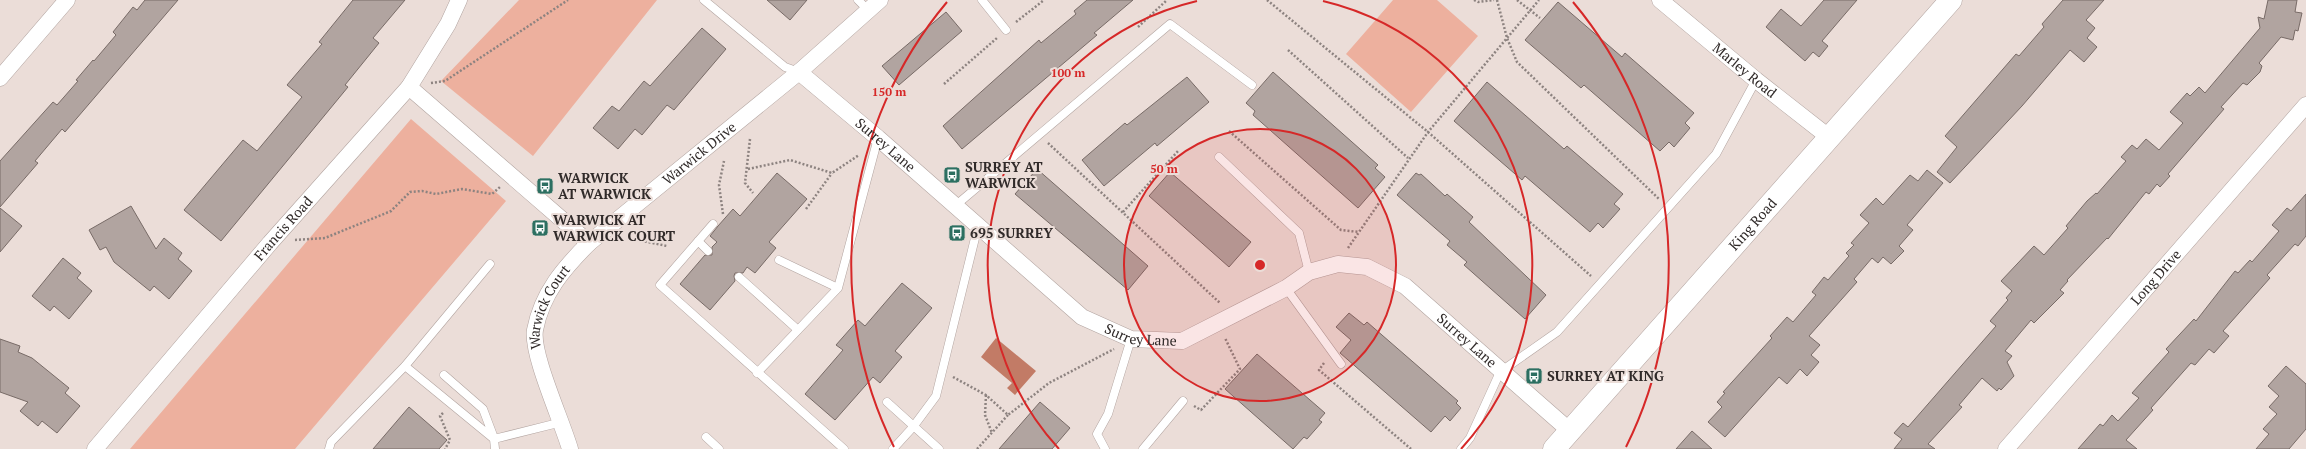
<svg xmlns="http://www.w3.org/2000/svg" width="2306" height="449" viewBox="0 0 2306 449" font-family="'PT Serif',serif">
<rect width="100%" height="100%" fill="#ebddd8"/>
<path fill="#edb09e" d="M519,0h138l-124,156 -92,-75z
M1393,0h44l41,36 -67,76 -65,-58z
M411,119l95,82 -211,248h-165z"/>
<path fill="#c27b66" d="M996,338l40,33 -21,24 -8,-7 5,-5 -31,-26z"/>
<path fill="#b1a4a0" stroke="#786b67" d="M145,0h33l-113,132 -3,-3 -27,32 3,2 -38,44v-46l53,-59 4,3 21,-24 -2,-1 17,-20 1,1 22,-26 -3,-3 20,-25 4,3z
M353,0h52l-32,38 6,5 -34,42 3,2 -127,154 -37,-31 59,-70 14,11 45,-54 -15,-12 35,-41 -3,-2z
M767,0h40l-17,20z
M1087,0h46l-39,33 3,2 -135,114 -19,-23 96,-86 2,3 35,-29 -2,-3z
M1824,0h33l-35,41 6,5 -9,11 -6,-5 -8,9 -39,-34 15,-18 20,17z
M2063,0h41l-18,20 9,8 -8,10 10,9 -13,15 -14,-12 -48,56 -72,77 -13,-11 20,-25 -12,-11 71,-82 3,2 25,-29 -2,-3z
M2268,0h29l-2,12 7,1 -4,18 -3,-1 -2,10 -12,-3 -22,26 3,3 -2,6 -13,13 -4,-2 -22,24 3,2 -56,65 2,2 -10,11 -3,-3 -8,10 -3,-2 -38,47 -1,-1 -40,42 1,1 -8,9 4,3 -30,30 -3,-3 -26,31 7,5 -5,6 7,14 -13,14 -2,-2 -2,3 -15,-13 -23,27 3,2 -34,37 7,5h-41l8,-10 -8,-6 9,-10 5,4 88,-101 -6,-5 18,-21 -2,-2 6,-7 -11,-10 33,-35 10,9 24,-27 -2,-2 21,-25 9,-8 1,1 29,-33 -5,-4 11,-12 5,4 9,-10 13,11 24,-27 -13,-11 17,-19 3,3 9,-9 6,6 55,-65 -2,-11 6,2z
M1558,2l64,55 3,-4 69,60 -9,10 5,5 -16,19 -5,-5 -9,9 -76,-66 -3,3 -56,-48z
M946,12l16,19 -63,54 -17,-19z
M702,28l24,21 -52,61 -7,-5 -25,30 -7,-6 -17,20 -25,-21 19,-22 7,5 25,-30 6,5z
M1273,72l105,93 -3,3 10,9 -27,31 -105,-93 2,-4 -9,-8z
M1187,77l22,25 -52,44 -2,-3 -51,43 -22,-26 43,-37 2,2z
M1487,82l77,67 3,-3 56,48 -9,10 6,5 -17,19 -5,-5 -8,9 -65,-56 -3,4 -68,-59z
M1037,169l111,97 -20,24 -113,-96z
M1927,170l16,13 -36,42 6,5 -14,16 5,5 -13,13 -8,-7 -5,6 -6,-5 -18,21 3,3 -48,54 11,9 -9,10 8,7 -12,14 -7,-7 -13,15 -8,-7 -54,60 -17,-15 14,-15 -5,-5 8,-9 -2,-1 49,-54 -2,-2 17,-19 6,5 23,-27 -4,-3 12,-15 4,3 21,-24 -3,-3 8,-8 -3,-2 18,-20 -9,-8 16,-17 7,7 27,-30 8,6z
M1170,172l81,70 -22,25 -80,-71z
M777,173l30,26 -38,43 7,6 -21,25 -8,-6 -4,6h-8l-1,3 1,5 -25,29 -30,-26 25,-29h7v-8l5,-5 -7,-6 8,-10 15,-17 7,7z
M1416,173l3,2 2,-1 24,22 2,-2 26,23 -4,5 77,73 -21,24 -61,-54 3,-3 -20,-17 3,-4 -53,-46z
M2306,194v42l-8,10 -3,-2 -28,31 3,3 -47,53 6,5 -15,17 -5,-4 -14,16 -4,-2 -40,45 2,2 -27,30 11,9h-59l22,-25 3,2 9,-11 6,6 21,-23 -7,-5 37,-41 -3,-3 28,-30 2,2 39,-50 3,2 12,-13 2,2 27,-31 -7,-6 15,-17 4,3z
M131,206l25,43 8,-11 18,15 -4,6 14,12 -23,28 -15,-13 -4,5 -36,-29 -8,-15 -6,3 -11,-20z
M0,208l22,18 -22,26z
M63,258l18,15 -4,5 15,13 -23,28 -15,-13 -4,5 -18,-15z
M902,283l30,25 -37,43 7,6 -22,26 -7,-6 -38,43 -30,-26 38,-44 -7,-5 22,-25 7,6z
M1349,313l15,12 3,-3 91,79 -2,2 5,5 -11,13 -5,-5 -14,16 -91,-79 11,-13 -15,-13z
M0,339l20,7 -2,6 14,6 37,30 -4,5 15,13 -23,27 -15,-12 -4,5 -18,-15 8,-9 -28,-10z
M1257,354l68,59 -6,7 3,2 -15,17 -3,-2 -11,12 -68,-60z
M2286,366l20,18v45l-17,20h-33l13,-15 -6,-5 14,-15 -8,-7 10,-11 -11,-10z
M1040,402l30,26 -18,21h-53z
M409,407l38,33 -8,9h-66z
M1692,431l20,18h-36z"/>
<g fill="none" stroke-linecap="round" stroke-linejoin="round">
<g stroke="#b2a4a0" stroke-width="9">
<path id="lane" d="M704,0l81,67 14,5
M858,0l10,10
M982,0l24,30
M1219,157l80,76 10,39
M955,206l215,-182 82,61
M713,224l-53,61 184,164
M698,241l10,10
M779,260l59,28
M739,277l59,53
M1286,288l55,76
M405,366l89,73
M757,373l81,-85 40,-150
M444,375l39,34 11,29
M887,402l52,47
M706,437l13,12
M329,449l2,-7 74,-76 85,-102
M495,449l-1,-10 68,-17
M893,449l20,-22 23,-31 42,-170
M1105,449l-8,-15 11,-20 23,-75
M1143,449l40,-48
M1461,449l9,-11 30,-66 57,-40 159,-178 40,-74"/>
</g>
<g stroke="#b2a4a0" stroke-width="17">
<g id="street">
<path id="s1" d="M1660,0l96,80 74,58"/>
<path id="s2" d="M799,72l79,66 204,179 49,22 51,2 104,-53 23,-16 29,-8 29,3 38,19 165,145"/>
<path d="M0,78l67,-78"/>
<path d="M409,87l180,156"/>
<path id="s3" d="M95,449l175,-206 139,-156 39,-63 11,-24"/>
<path id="s4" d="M570,449c-8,-28 -39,-95 -35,-119 7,-37 29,-62 54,-87l210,-171 81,-72"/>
<path id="s5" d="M2006,449l300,-344"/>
</g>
</g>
<g stroke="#b2a4a0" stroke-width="23">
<g id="primary">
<path id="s6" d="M1554,449l397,-449"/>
</g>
</g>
<path stroke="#8d8380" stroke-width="2.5" stroke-dasharray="2 2" stroke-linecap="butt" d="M1267,0l161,132 163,144
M1474,0l4,2 16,-2
M1497,0l10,38 10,24 142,137
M1517,0l23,18
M1016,22l28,-22
M1138,27l29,-27
M1288,50l120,108
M431,83l14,-2 123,-81
M944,84l53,-46
M1229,131l112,99 18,2
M750,139l-5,44 8,10
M1048,143l172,160
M748,169l42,-9 42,13 27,-18
M806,209l26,-36
M1123,212l55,-61
M723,214l-4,-29 5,-24
M633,239l34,7
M295,240l30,-2 66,-27 19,-19 12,-1 14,3 26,-5 30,5 8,-7
M1348,248l80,-116 111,-132
M1324,363l-5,7 92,79
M953,377l33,18 22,20 41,-32 65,-34
M986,395l-1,20 7,18
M1194,406l7,4 39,-41 -15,-31
M443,413l-3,3 10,24 -5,9
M977,449l31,-34"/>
<use href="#lane" stroke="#fff" stroke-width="8"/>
<use href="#street" stroke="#fff" stroke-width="16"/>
<use href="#primary" stroke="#fff" stroke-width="22"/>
</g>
<circle cx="1260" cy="265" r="136" fill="#d62828" fill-opacity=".12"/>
<g fill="none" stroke="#d62828" stroke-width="2">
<circle cx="1260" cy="265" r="136"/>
<path d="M1059 449A272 272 0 0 1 1197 1M1323 1A272 272 0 0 1 1461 449"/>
<path d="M894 447A409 409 0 0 1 947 2M1573 2A409 409 0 0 1 1626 447"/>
</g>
<defs>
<g id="bus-square" transform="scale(0.9)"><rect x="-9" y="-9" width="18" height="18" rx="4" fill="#2c6f61" stroke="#ebddd8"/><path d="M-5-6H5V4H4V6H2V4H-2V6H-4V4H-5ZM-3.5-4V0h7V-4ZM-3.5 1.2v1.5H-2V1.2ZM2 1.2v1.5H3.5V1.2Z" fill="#fff"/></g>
</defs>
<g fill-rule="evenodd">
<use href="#bus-square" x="952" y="175"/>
<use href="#bus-square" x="545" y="186"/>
<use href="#bus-square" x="540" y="228"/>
<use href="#bus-square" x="957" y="233"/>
<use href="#bus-square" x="1534" y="376"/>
</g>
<g text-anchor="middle" stroke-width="4" stroke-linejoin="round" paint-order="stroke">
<g font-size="14" fill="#302a29" stroke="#ebddd8">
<text dy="5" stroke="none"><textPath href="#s1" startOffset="110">Marley Road</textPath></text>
<text dy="5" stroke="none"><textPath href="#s2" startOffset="113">Surrey Lane</textPath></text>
<text dy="5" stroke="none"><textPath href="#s4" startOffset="371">Warwick Drive</textPath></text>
<text dy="5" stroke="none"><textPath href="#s6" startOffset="300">King Road</textPath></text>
<text dy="5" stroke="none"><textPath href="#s3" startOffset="290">Francis Road</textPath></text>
<text dy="5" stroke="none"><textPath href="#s5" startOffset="228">Long Drive</textPath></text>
<text dy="5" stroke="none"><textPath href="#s4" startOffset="151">Warwick Court</textPath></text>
<text dy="5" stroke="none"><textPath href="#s2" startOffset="437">Surrey Lane</textPath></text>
<text dy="5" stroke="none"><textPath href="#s2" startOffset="808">Surrey Lane</textPath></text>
</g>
<g font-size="14" font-weight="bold" fill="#302a29" stroke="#ebddd8" text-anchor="start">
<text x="965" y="172">SURREY AT<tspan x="965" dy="16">WARWICK</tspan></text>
<text x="558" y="183">WARWICK<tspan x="558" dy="16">AT WARWICK</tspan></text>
<text x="553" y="225">WARWICK AT<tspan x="553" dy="16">WARWICK COURT</tspan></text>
<text x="970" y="238">695 SURREY</text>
<text x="1547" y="381">SURREY AT KING</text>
</g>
</g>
<circle cx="1260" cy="265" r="6" fill="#d62828" stroke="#ebddd8" stroke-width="2"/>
<g font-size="12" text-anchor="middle" font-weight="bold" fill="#d62828" stroke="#ebddd8" stroke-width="4" stroke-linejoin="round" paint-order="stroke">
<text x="1068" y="77">100 m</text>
<text x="889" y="96">150 m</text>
<text x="1164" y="173">50 m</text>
</g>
</svg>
